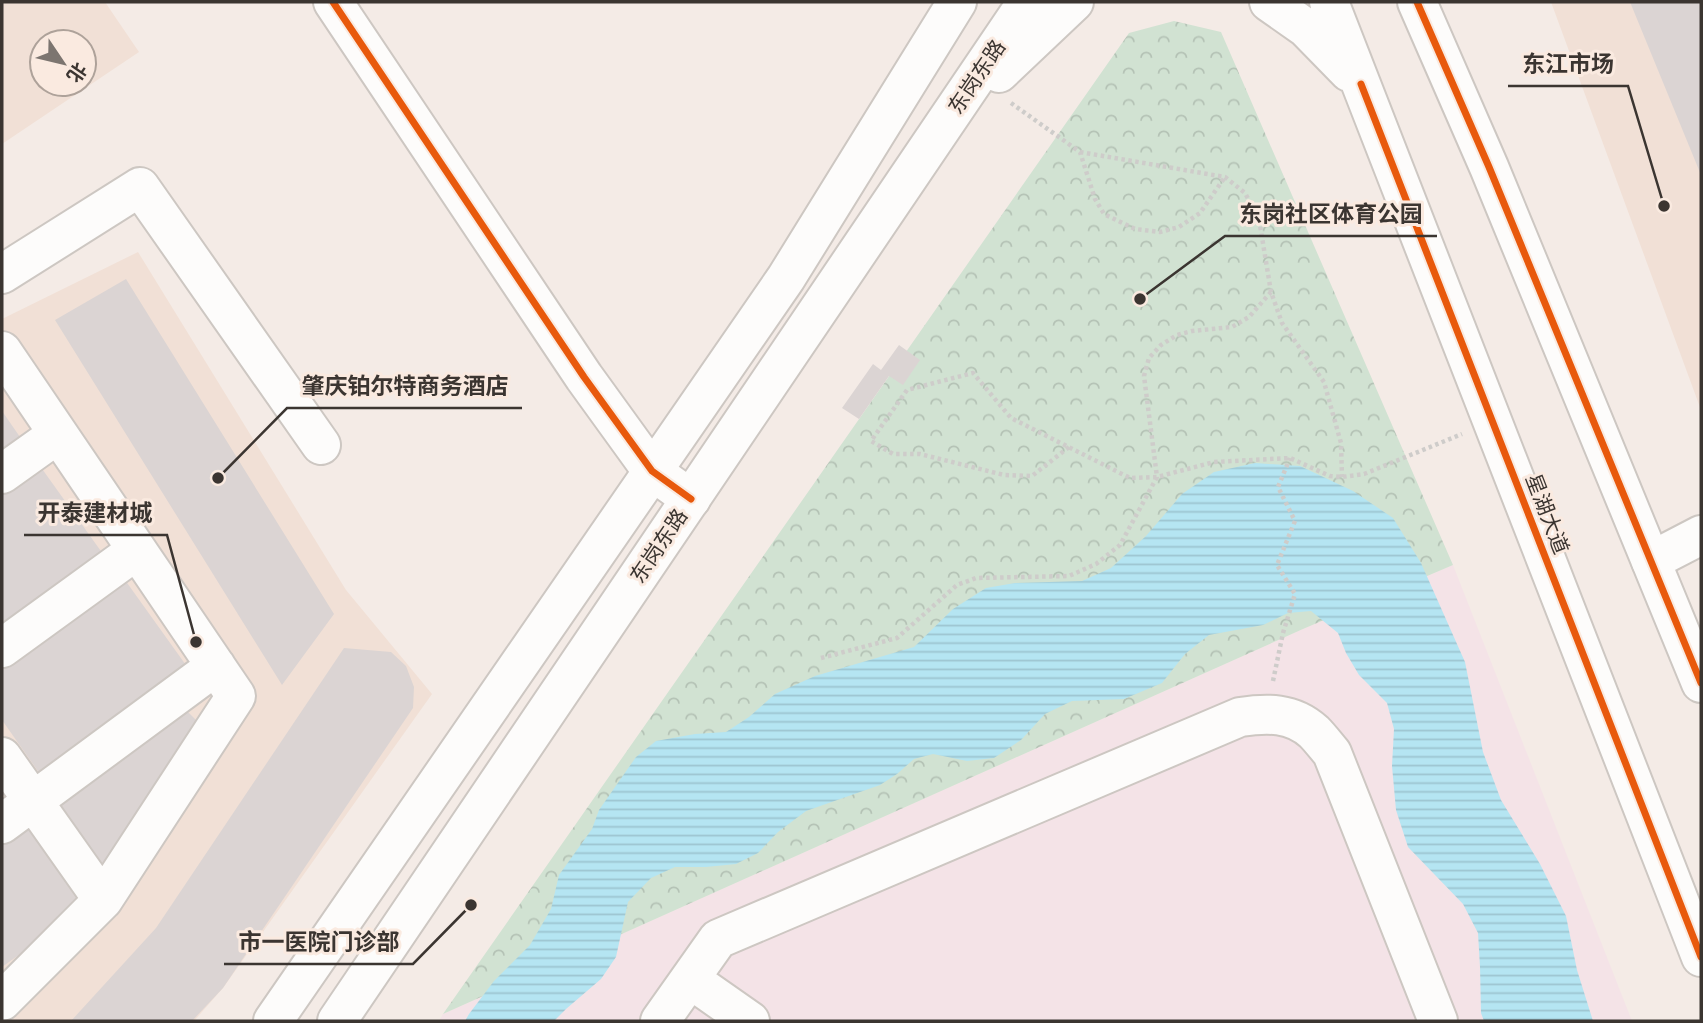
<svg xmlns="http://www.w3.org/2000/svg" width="1703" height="1023" viewBox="0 0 1703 1023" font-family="Montserrat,'Noto Sans SC',sans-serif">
<defs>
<pattern id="park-crowns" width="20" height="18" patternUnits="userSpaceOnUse" patternTransform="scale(1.75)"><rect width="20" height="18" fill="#d1e2d2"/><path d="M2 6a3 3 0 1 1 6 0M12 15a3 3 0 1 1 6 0" fill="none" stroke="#b4c2b5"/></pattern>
<pattern id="water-rules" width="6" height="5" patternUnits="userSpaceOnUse" patternTransform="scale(1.75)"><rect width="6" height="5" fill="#b5e5f2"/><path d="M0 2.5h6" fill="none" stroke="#9dc5d0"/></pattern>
</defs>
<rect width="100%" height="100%" fill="#f4ebe6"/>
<path fill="#f1e0d6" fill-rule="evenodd" d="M2,2h103l34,50 -137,92zM42,42h42v42h-42z
M1551,2h150v408z
M138,252l208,338 86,104 -209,294 -29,33h-192v-702z"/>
<path fill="#f4e3e7" d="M1453,565l179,456h-1193l4,-7 860,-385z"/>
<path fill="url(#park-crowns)" d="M1174,21l47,11 232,533 -150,64 -860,385 686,-981z"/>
<path fill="url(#water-rules)" d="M1255,463l45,3 53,25 40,27 28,45 44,99 18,90 18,48 39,64 26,52 11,54 16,51h-109l-3,-8 -1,-46 -2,-34 -15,-29 -55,-57 -12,-37 -4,-44 2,-37 -7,-26 -28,-28 -13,-22 -8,-20 -27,-22 -23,2 -25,12 -54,10 -24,19 -23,29 -38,16 -52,2 -27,13 -24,26 -27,18 -27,3 -34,-7 -19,5 -17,15 -17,11 -74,26 -28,21 -20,21 -22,11 -30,3h-31l-24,11 -23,24 -12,55 -15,22 -35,30 -12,12h-89l4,-7 25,-33 36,-36 21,-36 8,-34 33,-46 7,-19 37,-53 20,-16 39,-7 31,-2 23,-15 26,-23 40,-18 99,-29 39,-38 33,-21 29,-5 67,-2 29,-13 35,-32 36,-42 32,-22z"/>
<path fill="#dbd4d3" d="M1630,2h71v173z
M126,279l208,335 -52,71 -227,-365z
M899,345l21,15 -17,25 -14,-9 -30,43 -17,-11 31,-44 8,6z
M2,411l18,26 -18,13z
M40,466l63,88 -101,73v-134z
M125,580l63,88 -148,106 -38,-54v-52z
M344,648l47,4 15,14 8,21 -1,21 -190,280 -31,33h-121l85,-93z
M181,705l21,21 -81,128 -26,20 -48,-62z
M29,824l58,82 -85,61v-123z"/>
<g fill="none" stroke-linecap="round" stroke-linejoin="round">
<g stroke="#cdc7c2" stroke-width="42">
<path id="minor" d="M333,2l251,375 68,94 39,28
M2,274l138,-87 181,258
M2,351l234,345 -133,204 -101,101
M2,474l56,-40
M1651,561l50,-26
M2,648l135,-98
M2,757l101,143
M2,824l214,-158
M690,979l60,42
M660,1021l58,-82 522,-222c27,-4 52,-5 74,15 6,6 12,14 18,21l106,268"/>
</g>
<g stroke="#cdc7c2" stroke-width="42">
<path id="major" d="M1269,2l37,26 43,44
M1329,2l372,955
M1417,2l72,165 212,516
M999,73l75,-71
M273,1021l513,-743 171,-276
M337,1021l690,-1019"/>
</g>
<path stroke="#ceccca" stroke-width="4.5" stroke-dasharray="3.5 3.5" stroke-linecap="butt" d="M1011,103l69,49 15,47 9,15 31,15 25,3 19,-5 21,-14 25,-36
M1080,152l145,25 20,16 14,26 12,73 11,31 42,59 17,61 1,34
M1069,447l-37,29 -28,-1 -84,-21h-27l-22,-13 36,-51 66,-17 38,45 119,60 27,-1 57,-15 76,-4 40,18 12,1 22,-3 98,-40
M821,658l76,-20 60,-53 19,-7 93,-2 27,-12 24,-19 37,-68 -13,-101 5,-18 12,-13 16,-10 15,-4 40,-4 17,-10 22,-25
M1273,681l10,-48 12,-39 -18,-29 18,-44 -17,-34 12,-29"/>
<use href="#minor" stroke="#fdfcfb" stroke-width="38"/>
<use href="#major" stroke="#fdfcfb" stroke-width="38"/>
<g stroke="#faeae0" stroke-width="11">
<path id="cycleway" d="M333,2l251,375 68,94 39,28
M1417,2l72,165 212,516
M1361,84l340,873"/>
</g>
<use href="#cycleway" stroke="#e8590c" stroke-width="7"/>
</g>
<g text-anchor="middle" stroke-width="6" stroke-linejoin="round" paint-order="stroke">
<g font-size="21" fill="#3b3531" stroke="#faeae0">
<text transform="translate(977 77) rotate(-56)" y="7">东岗东路</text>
<text transform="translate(1547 514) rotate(69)" y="7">星湖大道</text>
<text transform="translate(659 546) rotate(-56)" y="7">东岗东路</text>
</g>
</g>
<path fill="none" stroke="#3b3531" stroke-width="2.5" d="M1664 206L1628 86H1508M1140 299L1225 236H1437M218 478L287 408H522M196 642L167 535H24M471 905L413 964H224"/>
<g fill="#3b3531" stroke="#faeae0" stroke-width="2.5">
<circle cx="1664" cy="206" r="7"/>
<circle cx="1140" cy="299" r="7"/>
<circle cx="218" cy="478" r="7"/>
<circle cx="196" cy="642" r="7"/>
<circle cx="471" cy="905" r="7"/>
</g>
<g font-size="23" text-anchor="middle" font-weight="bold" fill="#3b3531" stroke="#faeae0" stroke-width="6" stroke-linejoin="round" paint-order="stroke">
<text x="1568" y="72">东江市场</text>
<text x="1331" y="222">东岗社区体育公园</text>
<text x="405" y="394">肇庆铂尔特商务酒店</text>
<text x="95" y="521">开泰建材城</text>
<text x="319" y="950">市一医院门诊部</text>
</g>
<rect width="1703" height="1023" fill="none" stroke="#3b3531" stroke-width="7"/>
<g transform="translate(63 63) rotate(125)"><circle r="33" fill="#faeae0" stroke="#aea29a" stroke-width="2"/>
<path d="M0-5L12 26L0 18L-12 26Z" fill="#7c7570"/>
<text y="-10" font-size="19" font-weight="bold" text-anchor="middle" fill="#3b3531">北</text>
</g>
</svg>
